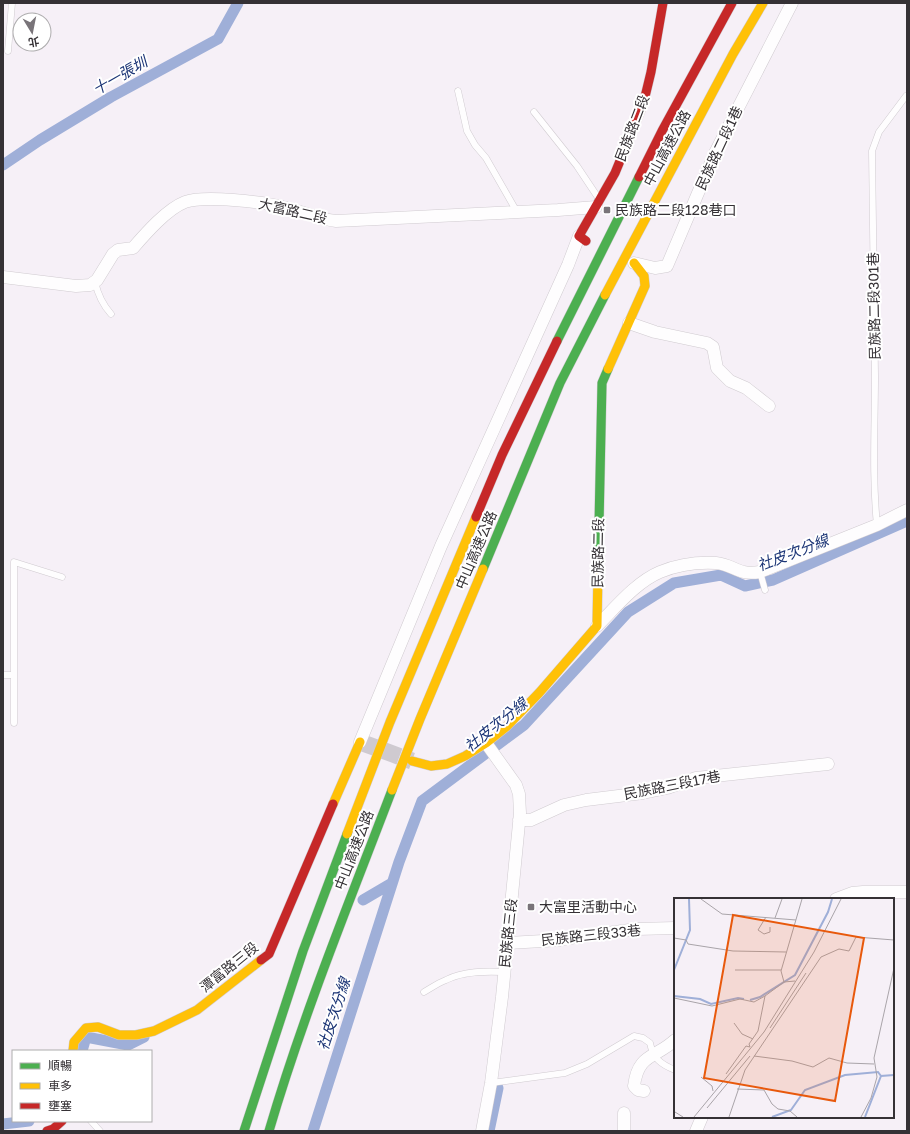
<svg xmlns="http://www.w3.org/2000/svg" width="910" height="1134" viewBox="0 0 910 1134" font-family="'Golos Text','Noto Sans TC',sans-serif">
<rect width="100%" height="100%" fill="#f6f0f7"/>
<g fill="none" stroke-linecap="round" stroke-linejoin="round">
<path stroke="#9fafd8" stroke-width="11" d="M3,165l37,-25 71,-43 107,-58 20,-36
M363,900l29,-17
M82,1051l4,-14 42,8 16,-8
M3,1124l26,-3
M313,1131l86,-269 23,-61 102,-76 104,-113 46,-29 47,-8 24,11 28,-6 134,-59
M489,1131l9,-43"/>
<path stroke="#cfcad0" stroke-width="17" stroke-dasharray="17 8" stroke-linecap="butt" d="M360,742l52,19"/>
<g stroke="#d0cbd0" stroke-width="7">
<path id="lane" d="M8,51l4,-48
M458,91l9,40 8,14 11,13 31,54
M534,112l43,54 22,33
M95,282c3,13 7,22 16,32
M877,525c-5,-50 -2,-99 -2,-149 -1,-75 -2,-150 -3,-225l7,-19 27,-36
M760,572l5,18
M3,675h11
M14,723v-161l48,15
M424,992c7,-4 14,-9 22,-12 17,-9 39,-9 58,-8
M491,1083l74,-10 22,-9 47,-28 9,2 7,5c3,15 10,21 25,27
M91,1121l9,10"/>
</g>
<g stroke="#d0cbd0" stroke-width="13">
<path id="street" d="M634,263l21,5 12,-2 48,-113 77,-150
M3,277l73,9 14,-1 7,-5 16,-26 5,-4 15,-2c13,-15 34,-39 52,-46 19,-7 78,0 98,5 18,4 35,12 53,14l222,-11 38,-3
M629,323l26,9 52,11 6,4 4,21 13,13 16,7 23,18
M597,626c18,-18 39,-44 63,-54 17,-7 38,-10 56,-9 19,2 22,13 44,9l117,-47 30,-15
M360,742l81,-196 127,-281 11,-29
M519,820h12l33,-15 22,-5 57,-7 24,-5 29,-10 132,-14
M836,899l16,-6 11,-1h44
M507,943l53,-3 10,-2 67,-9 38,-1
M644,1091l-6,-1 -4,-4c4,-33 22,-28 41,-46
M624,1113v18
M482,1131l9,-48 11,-86 18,-184 -1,-19 -3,-9 -30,-42
M696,1131l6,-14"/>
</g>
<g stroke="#d0cbd0" stroke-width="10">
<path id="fast" d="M557,341l82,-164
M483,569l77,-186 45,-88
M598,572l4,-189 6,-14
M244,1131l59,-180 44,-117
M269,1131c34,-116 80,-228 123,-341"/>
</g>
<g stroke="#d0cbd0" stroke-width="10">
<path id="slow" d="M605,295l128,-241 30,-51
M608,369l37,-83 -1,-10 -10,-13
M412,761l19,5 16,-2 18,-8 21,-13 20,-16 33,-34 58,-67 1,-54
M392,790l28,-71 63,-150
M333,804l27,-62
M347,834l43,-112 86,-205
M73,1051l1,-9 12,-14 12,-1 21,8h17l18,-4 43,-21 64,-50"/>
</g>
<g stroke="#d0cbd0" stroke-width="10">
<path id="jam" d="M639,177l23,-46 70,-128
M586,241l-7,-5 36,-63 28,-68 8,-33 12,-69
M476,517l26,-62 55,-114
M261,960l8,-6 64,-150
M47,1131l6,-2 9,-8"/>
</g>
<use href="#lane" stroke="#fefdfe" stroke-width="6"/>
<use href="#street" stroke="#fefdfe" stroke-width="12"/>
<use href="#fast" stroke="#4caf50" stroke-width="9"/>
<use href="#slow" stroke="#ffc107" stroke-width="9"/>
<use href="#jam" stroke="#c62828" stroke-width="9"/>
</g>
<g fill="#797479" stroke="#fff" stroke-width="1.5">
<rect x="603" y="206" width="8" height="8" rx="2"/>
<rect x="527" y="903" width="8" height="8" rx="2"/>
</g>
<g text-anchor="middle" stroke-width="4" stroke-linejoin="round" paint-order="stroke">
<g font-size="14" fill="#353135" stroke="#fff">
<text transform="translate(632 128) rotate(-69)" y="5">民族路二段</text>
<text transform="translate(667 148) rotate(-62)" y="5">中山高速公路</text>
<text transform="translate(719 148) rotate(-65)" y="5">民族路二段1巷</text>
<text transform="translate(293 211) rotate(13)" y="5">大富路二段</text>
<text transform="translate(874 306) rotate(-91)" y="5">民族路二段301巷</text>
<text transform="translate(476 550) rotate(-67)" y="5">中山高速公路</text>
<text transform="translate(598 553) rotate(-89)" y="5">民族路二段</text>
<text transform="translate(672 785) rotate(-11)" y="5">民族路三段17巷</text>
<text transform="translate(354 850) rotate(-69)" y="5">中山高速公路</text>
<text transform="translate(508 933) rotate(-84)" y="5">民族路三段</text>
<text transform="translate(591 935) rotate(-6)" y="5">民族路三段33巷</text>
<text transform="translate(229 967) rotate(-39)" y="5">潭富路三段</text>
</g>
<g font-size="14" fill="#353135" stroke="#fff" text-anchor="start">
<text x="615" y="215">民族路二段128巷口</text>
<text x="539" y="912">大富里活動中心</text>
</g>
<g font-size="15" font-style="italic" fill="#1c3576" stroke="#fff">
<text transform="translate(120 76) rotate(-30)" y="5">十一張圳</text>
<text transform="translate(793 553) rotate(-21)" y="5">社皮次分線</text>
<text transform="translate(496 725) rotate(-39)" y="5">社皮次分線</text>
<text transform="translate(334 1014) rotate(-72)" y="5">社皮次分線</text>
</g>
</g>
<g transform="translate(674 898)">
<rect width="220" height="220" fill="#f6f0f7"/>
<path fill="none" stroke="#9fafd8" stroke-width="2" d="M0,72l16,-40 -1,-31M0,98l26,3 11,5 27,-6 6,1M76,102l10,-3 35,-22 33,-63 4,-13M98,219l19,-7 14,-20 40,-15 33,-3 3,4M191,219l16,-41 13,-1"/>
<path fill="none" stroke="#a9a4a9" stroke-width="1" d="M27,1l21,15 74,6M92,19l-8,13 6,4 6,-2v-5M101,20l7,-19M0,40l12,2 2,4 45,7 53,1M61,72h46M110,84l-3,-11 21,-72M0,100l38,8 28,-7 14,3 11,-6M60,125l8,11 11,5M96,130l36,-55M80,158l38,5 21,6 16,-9 18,5 27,1M52,176l20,-28 4,1 -1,-3 9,-13 7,-35 19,-14 11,-1M27,179l11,9 1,5M63,191l27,1 8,14 6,5 12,2 7,6M33,210l43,-52M0,217l1,-3 8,5M20,219l70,-85 50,-80 27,-53M55,219l16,-47 76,-113 18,-8 10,2 7,-14 38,3M187,219l10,-19 6,-21 -3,-19 20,-90"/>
<path fill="#e8590c" fill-opacity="0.15" stroke="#e8590c" stroke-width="2" d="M59,17l131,23 -29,163 -131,-23z"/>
<rect width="220" height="220" fill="none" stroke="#353135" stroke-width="2"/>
</g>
<rect width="910" height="1134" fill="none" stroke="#353135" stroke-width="8"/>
<rect x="12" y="1050" width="140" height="72" fill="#ffffff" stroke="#aeadae"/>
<rect x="20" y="1063" width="20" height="6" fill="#4caf50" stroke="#aeadae"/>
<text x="48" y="1070" font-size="12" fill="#353135">順暢</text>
<rect x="20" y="1083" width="20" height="6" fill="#ffc107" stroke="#aeadae"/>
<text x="48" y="1090" font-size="12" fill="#353135">車多</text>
<rect x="20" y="1103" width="20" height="6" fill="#c62828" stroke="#aeadae"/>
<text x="48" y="1110" font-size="12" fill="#353135">壅塞</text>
<g transform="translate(32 32) rotate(170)"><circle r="19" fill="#ffffff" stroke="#aeadae"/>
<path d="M0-3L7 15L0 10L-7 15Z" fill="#797479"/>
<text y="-6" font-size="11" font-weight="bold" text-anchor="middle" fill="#353135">北</text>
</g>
</svg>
